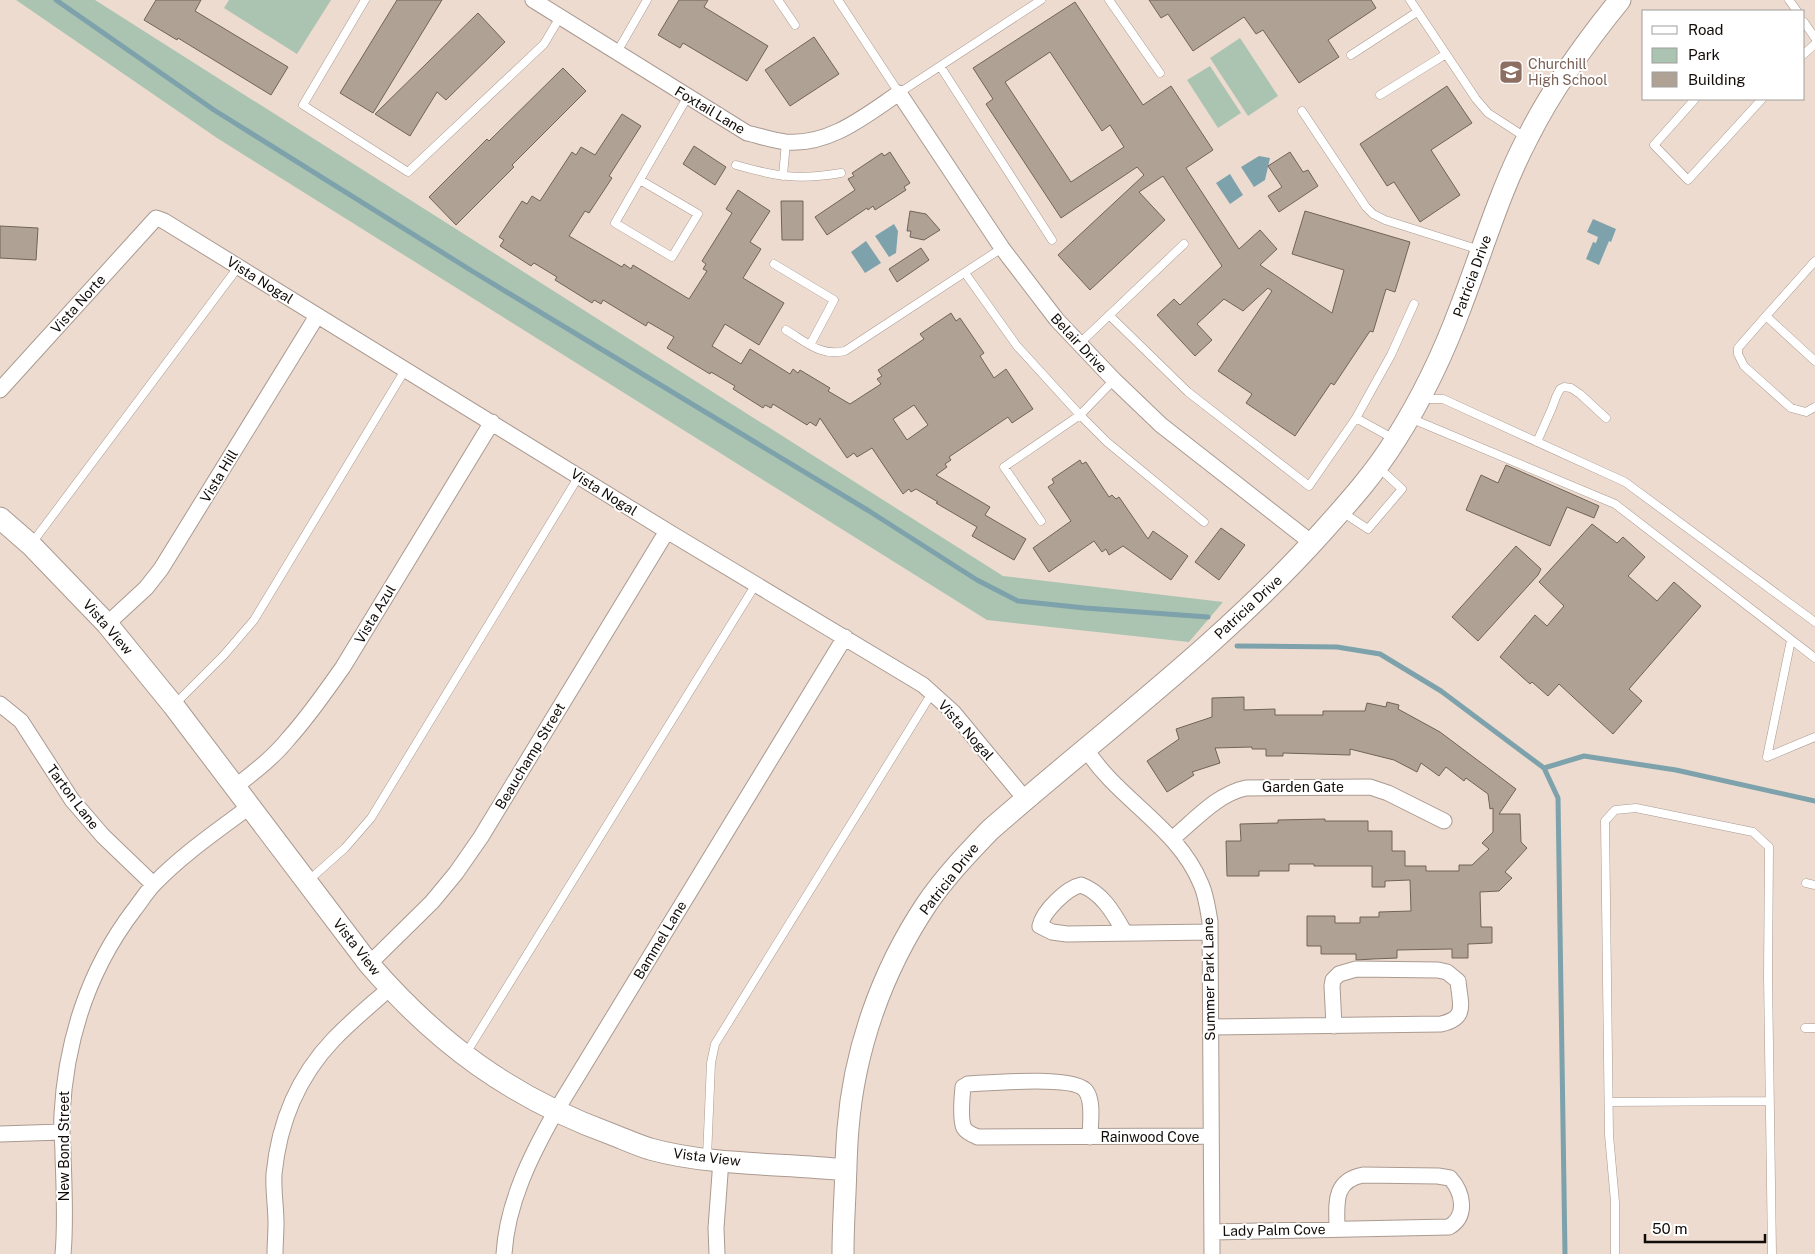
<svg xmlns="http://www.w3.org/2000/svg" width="1815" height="1254" viewBox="0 0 1815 1254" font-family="'Public Sans',sans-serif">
<rect width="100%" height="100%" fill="#eddbd0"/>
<path fill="#abc4b1" d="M16,0h79l908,576 220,26 -34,40 -202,-22 -770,-482z
M229,0h102l-34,54 -73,-46z
M1240,38l38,58 -30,20 -38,-58z
M1210,66l31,47 -23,15 -31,-48z"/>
<path fill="#7da2ab" d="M1259,156l11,2 -5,22 -11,7 -13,-20z
M1230,174l13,21 -13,9 -14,-21z
M1593,219l23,10 -5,13 -2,-1 -10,24 -13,-6 7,-17 3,1 2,-6 -11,-5z
M894,224l4,7 -2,22 -7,4 -14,-21z
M866,241l15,22 -16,10 -14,-21z"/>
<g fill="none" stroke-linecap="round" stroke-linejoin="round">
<path stroke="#7da2ab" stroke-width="5" d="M56,0l158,110 258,161 397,240 108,69 41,21 67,7 123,9
M1237,646l100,1 43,7 61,37 103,77 14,30 7,456
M1544,768l40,-12 92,14 139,31"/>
</g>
<path fill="#afa194" stroke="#706358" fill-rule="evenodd" d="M156,0h45l-6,11 93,56 -17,28 -93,-57 -1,2 -33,-20z
M397,0h45l-69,113 -33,-20z
M679,0h29l-4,7 64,39 -21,35 -64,-38 -3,5 -22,-13z
M1149,0h222l5,8 -48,32 11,17 -40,26 -36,-53 -7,4 -12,-17 -51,34 -25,-37 -7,4z
M1075,2l68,103 28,-19 42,64 -27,18 53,81 21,-19 17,19 -17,16 72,48 12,-43 -52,-16 13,-43 105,31 -15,50 -9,-3 -13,43 -3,-1 -36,54 -3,-2 -36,53 -49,-33 6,-9 -34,-23 54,-80 -4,-3 -25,23 -19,-12 -27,25 15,16 -17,16 -38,-41 17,-16 6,6 42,-39 -59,-90 -24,16 26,28 -75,70 -32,-35 86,-80 -7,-8 -76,51 -75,-114 7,-5 -20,-31zM1050,52l52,79 8,-6 14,22 -53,35 -66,-100z
M478,13l27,29 -59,58 -9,-8 -27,44 -35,-22z
M814,37l25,37 -49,32 -25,-36z
M563,68l23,23 -74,74 2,2 -58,58 -27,-28 58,-58 2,2z
M1447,86l25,37 -41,27 29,45 -40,27 -26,-40 -7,4 -27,-42z
M622,114l19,12 -32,50 3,2 -23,35 -4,-2 -16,25 53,31 2,-3 7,5 2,-4 56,34 18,-28 -4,-2 3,-5 -4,-3 30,-48 -6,-4 12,-19 32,21 -20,31 11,7 -18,29 41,25 -25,42 -34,-21 -13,22 29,18 9,-15 40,25 3,-5 5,4 2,-3 30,18 -2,3 22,13 31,-20 -4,-5 5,-3 -4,-6 46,-31 -4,-5 31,-21 5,8 4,-3 24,35 -4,3 14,22 12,-9 27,40 -21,14 -4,-6 -59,40 2,3 -6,4 2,3 -11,8 54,32 -5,8 41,24 -12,21 -42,-24 5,-9 -41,-24 2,-1 -22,-13 -5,3 -2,-3 -6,5 -31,-46 -15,9 -3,-4 -7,5 -27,-40 -4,8 -6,-4 -3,3 -34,-21 -2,4 -6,-3 -2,3 -30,-19 2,-3 -24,-14 -1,2 -43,-26 7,-11 -26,-15 -2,4 -43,-26 -2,4 -7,-4 -2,3 -37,-23 2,-3 -23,-14 -3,3 -31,-20 4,-6 -5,-3 23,-36 5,3 5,-8 8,5 32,-49 4,3 5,-8 14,8zM914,405l14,20 -21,15 -14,-21z
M694,146l32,21 -11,18 -32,-21z
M890,152l20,31 -6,4 2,3 -31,20 -2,-4 -5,4 -1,-2 -40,27 -12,-18 40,-27 -7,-11 6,-3 -2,-3 30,-20 2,3z
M1290,152l13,20 5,-2 10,16 -39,26 -11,-16 14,-9 -14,-21z
M781,201h22v39h-21z
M910,211l16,3 14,16 -16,10 -14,-3 1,-6h-4z
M0,226l38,2 -2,32 -36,-2z
M921,248l8,12 -32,22 -8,-13z
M1080,460l2,4 4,-2 23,35 3,-2 4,4 3,-2 29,42 5,-8 35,25 -17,24 -48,-34 -14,9 -3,-6 -4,3 -8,-11 -45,31 -16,-24 38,-27 -23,-34 6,-4 -2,-4z
M1506,465l93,41 -5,12 -27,-11 -17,39 -84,-36 15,-35 17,8z
M1592,524l25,19 6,-6 22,20 -17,19 29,25 17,-19 27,24 -72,83 13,12 -29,33 -54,-50 -11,12 -16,-14 -2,2 -30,-27 35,-42 12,11 17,-20 -25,-24z
M1221,528l24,17 -26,35 -24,-18z
M1516,546l25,23 -3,6 -60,66 -26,-24z
M1244,697v13l31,-1v6h48v-4h42l2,-8 19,4 1,-5 12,3 -1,4 42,23 76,57 -17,25h21l1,28 6,6 -22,24 7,6 -13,13 -19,1 1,35h11v16l-24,1v14h-16v-9l-55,1v8l-24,1 -17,1v-6h-35v-8h-14v-30h28v7h25v-6h19v-5l32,-1 -1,-31 -25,1v6h-13v-21h-58v-2h-25v7h-30v5h-32l-1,-35h15l-1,-17 38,-1v-3l47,-1v2h43v10h24v20h13v15h21v5h33v-6h13l17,-16 -7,-6 11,-11v-24l-3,1 -2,-15 -22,-16 -2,3 -18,-14 -7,9 -18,-13 -4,9 -23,-12 -44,-11v6l-67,-2v3h-17v-7h-14v-2l-37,1 5,15 -28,9 2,3 -27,17 -20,-31 32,-22 -3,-10 36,-12v-19z"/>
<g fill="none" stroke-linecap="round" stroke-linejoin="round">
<g stroke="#aa9a90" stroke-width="9">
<path id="lane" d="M365,0l-62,105 105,67 136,-128 16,-27
M778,0l17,25
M838,0l61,93 142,-93
M1109,0l51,73
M1410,0l66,99 12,14 37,24
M1789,0l8,11
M1804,22l11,16
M617,52l30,-52
M1804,54l11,-10
M1351,55l66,-43
M940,66l112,174
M1380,95l66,-41
M1695,99l-41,46 34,35 74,-81
M1302,111l64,96 7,7 12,6 95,30
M736,165c41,12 64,15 105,8
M783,176l3,-34
M640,180l58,34 -26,43 -57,-34 73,-127
M1815,261l-49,55 49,45
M774,264l60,36 -24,45
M965,273l52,73 63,69 27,27 97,80
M1109,315l79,77 121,94 47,-68 35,-63 23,-51
M1766,316l-28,32v6l6,12 47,42 15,4 9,-5
M786,330c20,12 35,27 59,21l157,-103
M1079,344l105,-100
M1421,399h22l182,83 190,140
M1356,418l38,21
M1410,418l205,86 200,154
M1537,442l15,-34 4,-11 4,-8 4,-2 7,1 9,6 26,24
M1342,512l26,17 34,-40 -24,-22
M1041,521l-37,-54 76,-52 34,-35
M32,543l207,-277
M1791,640l-24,117 48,-20
M175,704l49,-49 30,-35 151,-250
M308,881l37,-33 26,-30 208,-342
M1806,883l9,2
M1805,1028h10
M465,1055l291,-471
M1609,1102l161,-1
M707,1157l4,-94 4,-19 217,-351
M1615,1254v-52l-6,-67 -4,-314 10,-11 21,-2 117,24 16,15 -1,129 4,278"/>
</g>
<g stroke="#aa9a90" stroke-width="17">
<path id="street" d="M533,0l214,133c13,3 25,7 38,9 44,4 80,-26 114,-49l103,155 55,72 57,60 47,45 151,118
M0,390l156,-172 8,3 503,310 256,154 30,27 72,87
M107,624l39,-36 15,-19 156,-253
M0,704l21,17 51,79 31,36 50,48
M1086,749c31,50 92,78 115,135 5,11 7,25 9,38l2,332
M235,787c19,-15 39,-30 54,-49 20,-22 37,-47 54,-71l149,-245
M1172,839c23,-19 45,-45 74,-51l124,-1 18,6 56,28
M1125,933c-11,-19 -22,-40 -44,-48 -14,3 -38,26 -41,41l12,6 15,2 143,-2
M369,964l63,-62 24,-29 25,-36 186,-306
M1211,1027l230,-3c27,-6 19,-20 17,-43l-11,-9 -9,-2 -82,-1 -17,5 -6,6 -1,6 2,40
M0,1134l62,-2
M1090,1137c0,-13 4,-35 -4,-46 -11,-16 -97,-8 -118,-7l-5,3c-1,10 -3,33 1,41 3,5 9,7 14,9l233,-1
M1212,1232l237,-5c19,-11 14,-35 1,-49l-12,-2 -75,-1c-31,6 -26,30 -26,54
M63,1254c3,-32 1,-66 0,-99 0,-13 -2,-27 -1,-41 4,-74 27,-145 72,-204 7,-9 13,-19 21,-27 28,-29 62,-52 94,-76
M275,1254c0,-10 1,-20 1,-31 0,-16 -3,-33 -2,-49 5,-51 24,-97 59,-134 18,-19 38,-35 57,-52
M504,1254c3,-51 27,-99 52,-143l289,-474
M717,1254l-1,-26 5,-68"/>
</g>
<g stroke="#aa9a90" stroke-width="23">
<path id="secondary" d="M0,518l31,27 76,79 66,81 196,259c68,79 143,134 242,170 13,5 26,11 39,15 62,17 132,14 196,21
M843,1254c0,-20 1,-41 2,-61 1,-21 1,-43 3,-64 6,-79 34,-158 78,-224 18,-27 41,-51 64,-75 112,-98 233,-187 333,-299 26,-29 52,-58 73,-92 26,-41 48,-87 65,-133 22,-57 39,-116 67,-169 25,-50 57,-94 92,-137"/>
</g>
<use href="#lane" stroke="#fff" stroke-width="8"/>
<use href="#street" stroke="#fff" stroke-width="15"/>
<use href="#secondary" stroke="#fff" stroke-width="21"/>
</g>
<defs>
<g id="school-square" transform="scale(1.25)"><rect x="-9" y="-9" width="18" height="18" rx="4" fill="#8d6e63" stroke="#fff"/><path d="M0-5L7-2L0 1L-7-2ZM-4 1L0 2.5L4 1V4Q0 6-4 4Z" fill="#fff"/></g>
</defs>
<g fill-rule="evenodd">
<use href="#school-square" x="1511" y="72"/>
</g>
<g text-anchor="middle" stroke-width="4" stroke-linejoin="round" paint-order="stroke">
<g font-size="14" fill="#785e54" stroke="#fff" text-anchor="start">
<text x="1528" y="69">Churchill<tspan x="1528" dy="16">High School</tspan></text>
</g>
<g font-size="14" fill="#110c08" stroke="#fff">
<text transform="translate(710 110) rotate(31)" y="5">Foxtail Lane</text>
<text transform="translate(1472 276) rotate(-70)" y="5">Patricia Drive</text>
<text transform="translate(260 280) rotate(32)" y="5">Vista Nogal</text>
<text transform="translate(78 304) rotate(-48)" y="5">Vista Norte</text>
<text transform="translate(1079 343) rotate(47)" y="5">Belair Drive</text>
<text transform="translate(219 476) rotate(-59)" y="5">Vista Hill</text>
<text transform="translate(604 492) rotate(32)" y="5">Vista Nogal</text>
<text transform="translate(1248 607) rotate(-43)" y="5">Patricia Drive</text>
<text transform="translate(375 614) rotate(-59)" y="5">Vista Azul</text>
<text transform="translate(108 627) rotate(49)" y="5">Vista View</text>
<text transform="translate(966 730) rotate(48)" y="5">Vista Nogal</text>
<text transform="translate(530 756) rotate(-59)" y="5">Beauchamp Street</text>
<text x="1303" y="792">Garden Gate</text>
<text transform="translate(73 797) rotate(53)" y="5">Tarton Lane</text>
<text transform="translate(949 879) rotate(-52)" y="5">Patricia Drive</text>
<text transform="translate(660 940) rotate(-59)" y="5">Bammel Lane</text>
<text transform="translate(357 947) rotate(52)" y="5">Vista View</text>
<text transform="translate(1209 979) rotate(-91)" y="5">Summer Park Lane</text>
<text x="1150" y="1142">Rainwood Cove</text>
<text transform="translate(64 1146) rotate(-90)" y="5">New Bond Street</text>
<text transform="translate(707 1157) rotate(7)" y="5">Vista View</text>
<text transform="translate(1274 1230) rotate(-1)" y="5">Lady Palm Cove</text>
</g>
</g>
<rect x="1642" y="10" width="162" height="90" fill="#ffffff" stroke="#a09e9c"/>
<rect x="1652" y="26" width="25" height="8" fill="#ffffff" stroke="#a09e9c"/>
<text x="1688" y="35" font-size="15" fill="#110c08">Road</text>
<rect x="1652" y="48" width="25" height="15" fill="#abc4b1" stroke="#a09e9c"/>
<text x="1688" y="60" font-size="15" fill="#110c08">Park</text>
<rect x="1652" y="72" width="25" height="15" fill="#afa194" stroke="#a09e9c"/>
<text x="1688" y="85" font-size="15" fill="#110c08">Building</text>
<path d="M1645 1234v8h120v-8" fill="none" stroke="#110c08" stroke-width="2.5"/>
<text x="1652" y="1234" font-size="15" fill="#110c08" stroke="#ffffff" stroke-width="4" paint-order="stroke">50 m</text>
</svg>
